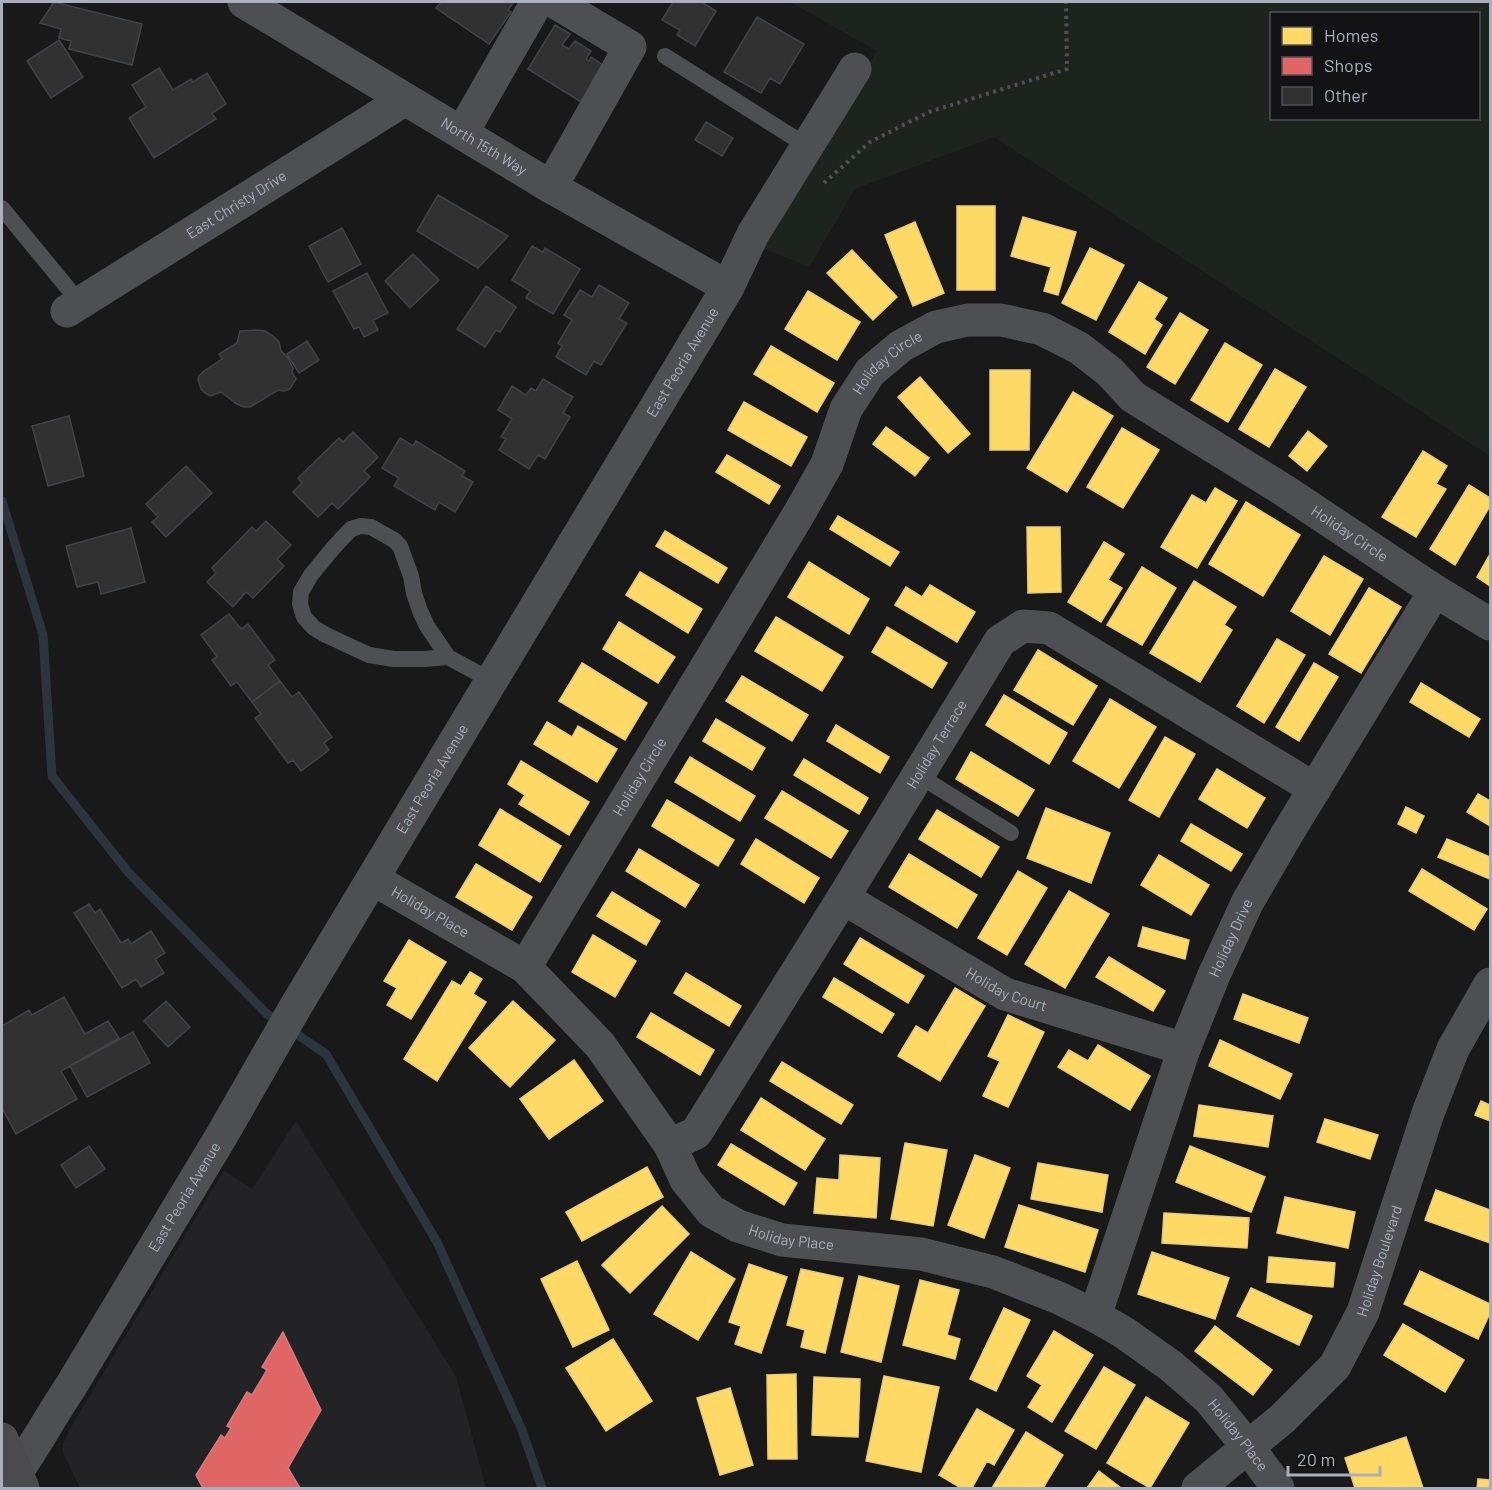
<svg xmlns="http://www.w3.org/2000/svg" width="1492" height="1490" viewBox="0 0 1492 1490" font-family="Barlow,sans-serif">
<rect width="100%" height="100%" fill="#19191a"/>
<path fill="#232326" d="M296,1121l160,255 30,112h-406l-17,-35v-9l7,-15 154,-259 28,19z"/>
<path fill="#1d241e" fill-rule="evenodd" d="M790,2h700v454l-496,-319 -139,52 -46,78 -51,-21 119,-195zM1272,14h206v104h-206z"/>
<path fill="#ffd966" stroke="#e6cc80" stroke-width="1.5" d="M957,206h38v84h-38z
M1023,217l53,15 -18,63 -14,-4 7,-24 -40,-11z
M915,222l29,71 -31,13 -28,-71z
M1090,248l34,17 -28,55 -34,-17z
M852,250l45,47 -24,23 -46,-47z
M1139,282l28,16 -13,21 8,6 -17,29 -36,-22z
M808,291l52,31 -23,38 -52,-31z
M1180,313l28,17 -33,54 -28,-17z
M1225,343l37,22 -34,57 -37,-22z
M771,346l63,37 -17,29 -63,-38z
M1275,369l31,18 -37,60 -30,-18z
M990,370h40l-1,80h-39z
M920,377l50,57 -22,19 -50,-56z
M1073,392l40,24 -46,76 -40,-24z
M744,402l63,35 -16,29 -63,-36z
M886,427l43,31 -14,18 -42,-32z
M1122,428l37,22 -36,58 -36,-21z
M1308,431l19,15 -20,25 -18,-15z
M1423,451l24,15 -11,18 10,5 -30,48 -34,-20z
M727,455l53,31 -11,18 -53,-32z
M1469,485l21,13v8l-35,59 -25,-16z
M1215,488l22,13 -40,67 -36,-21 31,-52 14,8z
M1246,502l54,33 -37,61 -54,-32z
M838,516l61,36 -9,14 -60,-37z
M1027,527h33l1,65 -33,1z
M665,531l62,37 -9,15 -62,-37z
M1104,542l20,12 -16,26 14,8 -21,34 -33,-20z
M1490,554v32l-13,-9z
M1324,556l39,23 -33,56 -39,-24z
M809,562l60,37 -20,35 -61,-37z
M1142,567l34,21 -34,57 -35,-20z
M640,572l62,37 -14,24 -62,-38z
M1194,581l42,26 -12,18 8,5 -32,52 -50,-29z
M930,585l45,27 -18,30 -62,-37 11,-18 16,10z
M1369,588l32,19 -40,66 -32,-19z
M776,617l67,40 -21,34 -67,-40z
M619,622l56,35 -17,26 -55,-34z
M887,627l60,36 -15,25 -60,-36z
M1277,639l28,16 -41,68 -27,-17z
M1038,650l59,36 -24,39 -59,-35z
M582,663l65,40 -22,37 -66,-39z
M1314,663l24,14 -39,64 -23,-14z
M742,676l66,39 -16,26 -66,-40z
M1421,683l59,36 -11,18 -59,-35z
M1004,695l63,38 -18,31 -63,-39z
M1110,699l46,28 -37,61 -46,-27z
M716,719l49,29 -13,22 -49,-29z
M547,722l25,15 6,-11 39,23 -20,33 -63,-38z
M836,725l53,32 -9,16 -53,-32z
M1165,737l30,17 -36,63 -30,-17z
M971,752l63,38 -16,26 -62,-37z
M690,757l65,39 -15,25 -65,-39z
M804,759l64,39 -9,16 -65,-39z
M521,761l68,41 -20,33 -50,-31 6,-9 -17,-11z
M1217,769l48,29 -18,30 -48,-29z
M782,791l66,40 -17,27 -66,-40z
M1478,794l12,7v25l-23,-14z
M667,800l67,40 -16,26 -66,-40z
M1406,807l18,9 -8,17 -18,-9z
M1046,808l64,25 -19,50 -64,-25z
M500,809l61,37 -21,36 -61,-37z
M937,810l62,37 -18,30 -62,-38z
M1191,824l51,30 -11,17 -50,-30z
M756,839l63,39 -15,25 -63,-39z
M1447,839l43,18v22l-52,-22z
M639,849l60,36 -14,22 -59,-36z
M909,854l68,41 -20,33 -68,-41z
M1159,855l50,30 -18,30 -50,-30z
M476,864l56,33 -20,33 -56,-33z
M1422,869l65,40 -13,21 -65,-39z
M1018,871l29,17 -40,67 -29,-17z
M1069,891l40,23 -44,74 -40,-24z
M612,892l48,29 -14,24 -49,-29z
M1143,927l46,13 -4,19 -47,-13z
M593,935l43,26 -21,36 -43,-25z
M860,938l64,38 -16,27 -64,-39z
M409,940l37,22 -35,57 -24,-14 10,-17 -13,-7z
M1109,957l56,34 -12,20 -57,-34z
M470,972l12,7 -9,15 13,8 -49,79 -33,-22 48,-78 9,5z
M686,973l55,33 -12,20 -55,-33z
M834,978l60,36 -12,19 -59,-36z
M955,988l30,18 -45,75 -42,-25 18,-30 12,7z
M1243,994l65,24 -9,25 -65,-24z
M513,1001l42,39 -45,47 -41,-39z
M651,1013l63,37 -14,25 -63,-38z
M1008,1015l36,17 -36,75 -25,-11 17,-35 -12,-5z
M1220,1040l72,34 -12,25 -71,-33z
M1098,1045l52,31 -20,34 -72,-43 11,-17 19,11z
M574,1060l29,41 -54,38 -29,-40z
M782,1062l71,43 -12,19 -71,-43z
M761,1098l64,41 -20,31 -64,-40z
M1481,1101l9,4v16l-15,-6z
M1199,1105l74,11 -5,31 -74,-11z
M1325,1119l53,16 -8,24 -53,-17z
M905,1143l42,7 -14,76 -42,-7z
M731,1144l66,39 -13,22 -66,-40z
M1190,1146l75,31 -14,35 -75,-30z
M840,1155l40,3 -4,60 -62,-5 3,-35 22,2z
M975,1155l35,13 -26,70 -36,-13z
M1038,1163l70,12 -6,37 -71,-13z
M647,1167l16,30 -81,44 -16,-29z
M1436,1190l54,20v33l-65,-23z
M1285,1197l70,15 -7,36 -71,-15z
M1019,1205l79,25 -13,42 -80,-25z
M662,1206l27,28 -59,59 -28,-28z
M1164,1213l85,5 -2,30 -85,-5z
M691,1252l44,27 -37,61 -44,-26z
M1152,1252l77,26 -14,41 -77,-25z
M1269,1257l66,6 -2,24 -66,-5z
M577,1261l32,69 -36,17 -32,-68z
M749,1264l38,13 -26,76 -26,-9 6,-18 -12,-4z
M801,1269l42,9 -18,75 -24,-6 4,-17 -18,-5z
M1420,1271l70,33v9l-12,26 -74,-35z
M859,1276l40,10 -18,76 -40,-10z
M920,1280l39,10 -12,45 13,4 -5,20 -52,-14z
M1251,1288l61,28 -13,29 -62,-29z
M1004,1308l26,12 -34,71 -26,-12z
M1403,1324l61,36 -19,32 -61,-37z
M1215,1326l57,44 -19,25 -58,-44z
M1054,1331l39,24 -41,67 -24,-15 14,-22 -15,-9z
M613,1339l39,62 -46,30 -40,-63z
M1104,1367l31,18 -39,64 -31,-18z
M796,1374l1,85h-29l-1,-84z
M884,1376l55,11 -18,85 -55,-11z
M814,1377l46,2 -2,58 -46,-2z
M730,1388l23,77 -33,10 -23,-77z
M1146,1397l43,26 -39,65 -43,-25z
M977,1409l37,21 -20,35 -7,-4 -15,27h-11l-22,-13z
M1026,1432l37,23 -20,33h-51z
M1406,1437l17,51h-68l-10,-30z
M1099,1471l22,17h-34z
M1478,1479l12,1v8h-13z"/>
<path fill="#e06666" stroke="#d07c80" stroke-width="1.5" d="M283,1332l38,78 -33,58 12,20h-97l-7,-13 25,-40 4,3 6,-10 -4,-2 20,-34 5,3 15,-25 -5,-3z"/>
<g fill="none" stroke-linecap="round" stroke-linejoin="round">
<path stroke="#2b353d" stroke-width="9" d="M2,501l41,134 9,141 76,96 139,142 59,40 111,188 85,188 20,58"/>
</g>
<path fill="#313132" stroke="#424346" stroke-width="1.5" d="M54,2l88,22 -10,41 -63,-16 2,-8 -12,-3 2,-9 -21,-6z
M441,2h73l-6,8 3,2 -22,32 -53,-36z
M673,2h31l-1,1 13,8 -21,35 -18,-11 3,-5 -18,-10z
M757,17l47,27 -24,40 -10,-6 -9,15 -37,-21z
M555,25l15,9 -8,11 7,4 6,-8 16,10 -5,8 3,2 2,-4 13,9 -23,36 -53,-33z
M59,40l24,37 -32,21 -24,-37z
M159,68l14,22 18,-11 2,3 14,-9 19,31 -14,9 4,6 -62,39 -25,-40 17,-11 -14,-22z
M706,122l27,16 -11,18 -27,-16z
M438,195l70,41 -30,32 -61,-37z
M342,228l19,36 -33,18 -19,-36z
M532,246l11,6 2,-4 35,21 -27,45 -27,-16 4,-7 -18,-11z
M413,254l26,26 -29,28 -25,-27z
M367,273l21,40 -15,7 5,10 -14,7 -5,-10 -5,2 -21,-38z
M599,285l30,18 -10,16 8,4 -26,42 -7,-4 -8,14 -30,-18 6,-11 -4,-3 14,-23 -8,-5 16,-25 12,7z
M486,286l30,21 -16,25 -4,-2 -11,17 -28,-18z
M258,330l7,1 9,6 5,5 2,9 7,7 5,10 -1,4 4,7 -6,10 -6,2 -6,-1 -28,17h-6l-7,-3 -16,-12 -11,4 -5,-3 -4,-4 -3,-9 1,-4 5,-5 18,-12 -3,-5 18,-11 3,-12z
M307,341l12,19 -20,13 -12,-19z
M543,379l30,18 -10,16 7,4 -25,42 -7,-4 -9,14 -30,-19 7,-11 -5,-2 11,-18 -14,-9 14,-24 14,9 5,-7 5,3z
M69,416l15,60 -36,10 -16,-60z
M353,432l25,25 -14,14 6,6 -32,32 -6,-6 -14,14 -25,-25 9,-9 -4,-5 41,-40 4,4z
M400,438l13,8 3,-5 49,30 -3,5 11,6 -18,30 -16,-10 -4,8 -41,-24 5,-8 -17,-10z
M186,466l26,27 -46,44 -14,-15 6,-5 -12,-13z
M266,521l25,24 -14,14 7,7 -31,32 -7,-6 -13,15 -26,-25 9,-9 -4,-5 40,-41 4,4z
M131,528l14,54 -44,12 -3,-12 -21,5 -11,-41z
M229,614l12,15 7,-5 27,36 -7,5 12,16 -28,21 -15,-20 -6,4 -19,-26 5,-3 -16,-22z
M280,681l12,16 7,-5 33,45 -8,6 5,7 -28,21 -8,-11 -5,3 -33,-45 6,-4 -9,-12z
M89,904l6,9 5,-4 21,34 7,-4 3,5 20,-13 14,22 -10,6 9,14 -23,14 -5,-8 -14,9 -48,-75z
M64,997l21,37 23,-13 11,17 -58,33 16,28 -61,35 -14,-26v-82l27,-16 3,5z
M166,1001l24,26 -22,20 -24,-26z
M133,1032l17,31 -63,34 -17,-31z
M89,1146l16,23 -29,19 -15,-23z"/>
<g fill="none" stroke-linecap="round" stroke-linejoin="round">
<path stroke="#4f5054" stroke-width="4" stroke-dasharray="3 4.5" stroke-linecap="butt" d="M824,183l46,-41 59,-30 138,-43 -1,-67"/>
<path stroke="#4d4f53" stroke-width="16" d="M665,56l142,90
M2,208l78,95
M448,657l-21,-31 -7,-15 -6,-18 -3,-17 -11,-30 -6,-6 -23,-13 -10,-1 -10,3 -17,18 -23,28 -10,17 -1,12 4,13 10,11 12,7 43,20 25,4h30l24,-2 44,24
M918,775l93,58"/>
<g stroke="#4d4f53" stroke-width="33">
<path id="s1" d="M244,2l307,185 177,100"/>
<path d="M462,133l75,-131"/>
<path d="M551,187l79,-140 -75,-45"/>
<path id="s2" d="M67,311l337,-211"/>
<path id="s3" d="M373,879l152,88 75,78 70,100 16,35 25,31 27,15 44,14 139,14 72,18 66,26 36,18 28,16 48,34 38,33 39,48 30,41"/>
<path id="s4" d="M843,898l162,96 179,55"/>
<path id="s5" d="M525,967l275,-455 27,-48 19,-55 24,-37 31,-26 35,-19 32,-7h33l41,9 37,19 31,24 23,25 152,94 150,100 55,33"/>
<path id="s6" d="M670,1145l26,-12 147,-235 157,-257 23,-15 26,2 266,161"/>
<path id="s7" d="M1095,1316l89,-267 30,-74 33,-72 37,-64 151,-248"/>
<path id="s8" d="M5,1488c25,-32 43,-68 66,-102l151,-251 74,-129 432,-719 25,-53 102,-165"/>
<path id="s9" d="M1198,1488l84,-69 53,-53 28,-54 65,-199 25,-64 37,-65"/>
</g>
<path stroke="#4b4b4e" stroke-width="33" d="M2,1439l21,49"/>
</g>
<g text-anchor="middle" stroke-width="6" stroke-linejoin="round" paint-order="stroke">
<g font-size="15" fill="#aaafbb" stroke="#131316">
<text dy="5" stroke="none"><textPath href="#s1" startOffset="280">North 15th Way</textPath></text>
<text dy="5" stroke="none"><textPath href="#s2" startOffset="200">East Christy Drive</textPath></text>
<text dy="5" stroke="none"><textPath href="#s8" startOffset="1314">East Peoria Avenue</textPath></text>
<text dy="5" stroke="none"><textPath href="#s5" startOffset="708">Holiday Circle</textPath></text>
<text dy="5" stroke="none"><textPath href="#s5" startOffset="1248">Holiday Circle</textPath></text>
<text dy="5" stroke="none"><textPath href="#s6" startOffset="486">Holiday Terrace</textPath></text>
<text dy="5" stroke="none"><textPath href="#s5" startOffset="222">Holiday Circle</textPath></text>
<text dy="5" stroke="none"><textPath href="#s8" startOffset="828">East Peoria Avenue</textPath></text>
<text dy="5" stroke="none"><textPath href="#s3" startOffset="66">Holiday Place</textPath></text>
<text dy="5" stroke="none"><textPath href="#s7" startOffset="402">Holiday Drive</textPath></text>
<text dy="5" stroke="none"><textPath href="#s4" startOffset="188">Holiday Court</textPath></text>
<text dy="5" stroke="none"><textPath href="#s8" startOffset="342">East Peoria Avenue</textPath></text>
<text dy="5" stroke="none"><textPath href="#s3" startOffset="570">Holiday Place</textPath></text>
<text dy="5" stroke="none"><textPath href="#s9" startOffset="298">Holiday Boulevard</textPath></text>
<text dy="5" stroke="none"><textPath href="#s3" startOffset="1074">Holiday Place</textPath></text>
</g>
</g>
<rect width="1492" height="1490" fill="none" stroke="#aaafbb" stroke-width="6"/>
<rect x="1270" y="12" width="210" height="108" fill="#131316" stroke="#4f5158" stroke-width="1.5"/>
<rect x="1282" y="27" width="30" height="18" fill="#ffd966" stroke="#4f5158" stroke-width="1.5"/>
<text x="1324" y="42" font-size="18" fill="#aaafbb">Homes</text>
<rect x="1282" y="57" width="30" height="18" fill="#e06666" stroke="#4f5158" stroke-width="1.5"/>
<text x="1324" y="72" font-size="18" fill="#aaafbb">Shops</text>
<rect x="1282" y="87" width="30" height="18" fill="#313132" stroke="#4f5158" stroke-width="1.5"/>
<text x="1324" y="102" font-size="18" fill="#aaafbb">Other</text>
<path d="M1288 1466v9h92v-9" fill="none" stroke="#aaafbb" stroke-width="3"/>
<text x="1297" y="1466" font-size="18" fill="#aaafbb" stroke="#131316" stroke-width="4.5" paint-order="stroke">20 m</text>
</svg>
